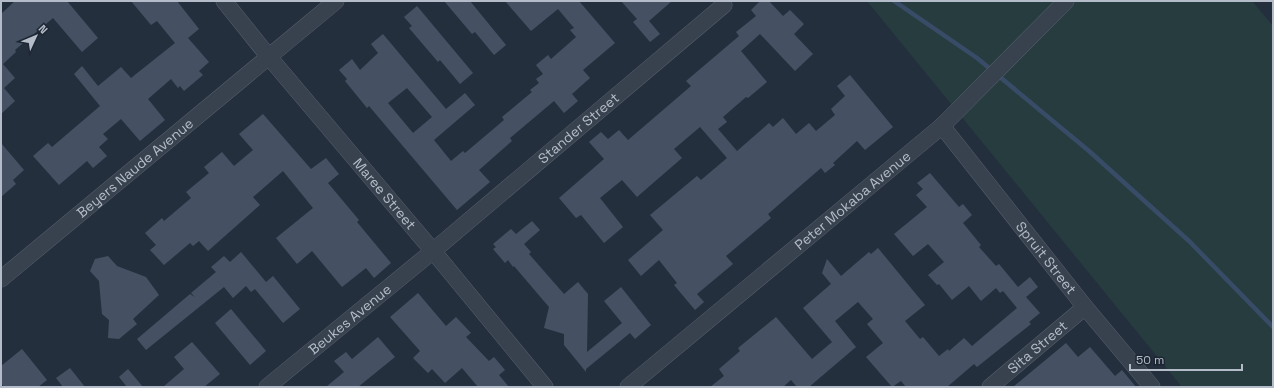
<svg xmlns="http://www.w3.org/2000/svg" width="1274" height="388" viewBox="0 0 1274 388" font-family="'Space Grotesk',sans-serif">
<rect width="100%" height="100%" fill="#242f3e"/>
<path fill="#263c3f" d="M867,1h385l21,25v361h-91z"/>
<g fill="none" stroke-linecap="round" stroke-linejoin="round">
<path stroke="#394c67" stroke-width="4.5" d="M894,1l83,57 112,93 100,90 84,86"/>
</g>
<path fill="#455162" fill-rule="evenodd" d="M15,1h52l31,37 -16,14 -29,-34 -38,32 1,2 -13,12 12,14 -11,10 11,13 -14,13v-100z
M131,1h46l22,28 -11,9 21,24 -10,9 4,4 -19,16 -4,-5 -2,2 -7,-9 -23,20 17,21 -25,21 -19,-22 -18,15 5,5 -9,8 8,9 -14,12 -6,-7 -28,24 -26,-29 15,-13 4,4 48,-41 -26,-32 8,-8 16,20 23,-19 10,11 44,-35 -18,-22 -6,4z
M444,1h26l36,44 -12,10 -19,-23 -3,2z
M505,1h74l36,42 -32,27 7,8 -18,16 6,7 -14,12 -10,-12 -44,37 2,3 -33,29 11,12 -33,28 -88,-104 -2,2 -22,-27 2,-2 -8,-9 13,-11 8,11 18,-17 -7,-9 12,-10 63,75 19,-16 10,12 -41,35 17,21 12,-10 2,2 39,-33 -2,-3 30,-25 -2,-2 9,-7 -3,-4 7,-5 -7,-9 12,-10 3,4 25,-22 -6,-7 4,-2 -16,-19 -27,22zM407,88l25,29 -19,16 -25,-30z
M621,1h51l-23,20 11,13 -10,8 -17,-20 4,-3z
M760,1h9l14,15 7,-6 14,14 -10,10 19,20 -18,17 -35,-37 -19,17 26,31 -19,16 -2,-1 -23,20 4,5 -9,7 19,22 32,-28 4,4 10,-9 13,16 13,-11 7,8 19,-16 -4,-6 14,-13 -8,-10 13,-11 43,52 -28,23 -8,-9 -24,22 2,2 -10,8 -4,-5 -53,46 3,4 -45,38 7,8 -36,30 7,8 -9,8 -21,-25 3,-2 -18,-23 -18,16 -13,-16 35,-30 -13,-15 47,-39 4,4 26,-22 -27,-31 -26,22 8,9 -45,39 -15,-17 -22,18 23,29 -19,16 -23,-28 -5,3 -17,-20 45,-39 -15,-17 12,-10 7,7 11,-9 9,10 63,-54 -5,-5 53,-45 -3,-4 20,-16 -5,-6z
M417,6l56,67 -13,11 -20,-24 -2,2 -29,-34 3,-2 -8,-9z
M263,114l48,55 15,-11 13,16 -11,9 31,37 -2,2 34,41 -17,15 -8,-10 -24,19 -30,-36 -15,13 -21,-26 37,-30 -30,-37 -30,26 7,8 -52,46 -9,-10 -6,5 -3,-3 -26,22 -14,-15 6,-5 -11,-12 17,-15 2,3 27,-23 -5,-6 23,-19 -5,-6 18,-15 12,14 19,-16 -14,-16z
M1,143l23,27 -11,10 3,4 -15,13z
M930,173l29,34 4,-3 9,11 -9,8 18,22 -2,2 17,19 3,-2 19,23 12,-10 8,10 -12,10 14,16 -11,9 2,2 -54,43 -3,-3 -27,23h-41l-5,-6 -9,6 -26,-30 17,-14 -16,-19 6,-5 -15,-17 -23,19 21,26 -47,40h-12l-6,-7 -8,7h-73l14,-11 -5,-7 21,-18 -2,-3 38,-31 36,42 20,-17 -29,-34 28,-24 -9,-11 5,-14 14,17 28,-24 2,2 7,-6 47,57 -20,16 15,18 3,-2 16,19 9,-7 1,2 15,-13 8,8 45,-38 -14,-17 -3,2 -4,-5 -15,13 -12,-15 -17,14 -13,-16 -2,1 -9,-10 16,-13 -16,-18 -15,12 -19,-22 33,-27 -11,-12 7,-6 -6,-6z
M532,221l8,9 -16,14 7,8 -2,2 35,40 14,-12 10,12 -1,58 35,-29 -18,-22 17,-14 30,38 -16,14 -5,-6 -44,36v3l-22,-27v-11l-20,-6 5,-21 -35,-41 -1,1 -5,-7 -3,3 -12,-14 3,-2 -3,-3 18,-15 5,5z
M241,252l25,30 7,-6 27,33 -17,14 -28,-34 -4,3 -5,-6 -13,12 -9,-11 -78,63 -9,-11 53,-45 5,3 -4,-4 25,-21 -5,-5 13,-11 6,6z
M108,256l9,10 29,11 13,18 -26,24 4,5 -18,15 -11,-1 1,-18 -7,-6 -3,-33 -9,-10 5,-12z
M418,293l28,33 10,-9 15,16 -5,4 23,24 5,-4 11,13 -6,5 10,12h-31l-16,-19 -17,15 -13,-14 -4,4 -15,-15 7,-7 -30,-34z
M231,309l35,42 -16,14 -35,-42z
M378,337l17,20 -37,30h-32l18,-15 -10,-11 12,-9 6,7z
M192,342l28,32 -16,13h-41l21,-18 -10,-12z
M1066,343l12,14 12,-10 25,29 7,-6 14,17h-123z
M22,349l25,31 -9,7h-34l-3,-4v-17z
M70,368l15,19h-22l-7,-9z
M128,369l15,18h-16l-8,-10z"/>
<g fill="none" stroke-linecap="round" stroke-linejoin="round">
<g stroke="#565f6c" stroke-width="17">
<g id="street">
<path id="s1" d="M224,1l45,56 164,194 112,136"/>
<path id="s2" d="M942,126l143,181 67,80"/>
<path id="s3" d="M1,279l335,-278"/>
<path id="s4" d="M267,387l166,-136 291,-246"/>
<path id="s5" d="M628,387l314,-261 124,-125"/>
<path id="s6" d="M990,387l95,-80"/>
</g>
</g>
<use href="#street" stroke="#38414e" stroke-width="16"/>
</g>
<g text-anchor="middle" stroke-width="3.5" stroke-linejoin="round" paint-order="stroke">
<g font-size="14" fill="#b4bcc9" stroke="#1d2633">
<text dy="5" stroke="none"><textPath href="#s4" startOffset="405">Stander Street</textPath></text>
<text dy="5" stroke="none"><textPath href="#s3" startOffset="174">Beyers Naude Avenue</textPath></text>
<text dy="5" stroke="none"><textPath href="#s1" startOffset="251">Maree Street</textPath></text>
<text dy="5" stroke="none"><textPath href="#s5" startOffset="292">Peter Mokaba Avenue</textPath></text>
<text dy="5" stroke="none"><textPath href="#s2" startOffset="168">Spruit Street</textPath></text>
<text dy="5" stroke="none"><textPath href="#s4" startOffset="107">Beukes Avenue</textPath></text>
<text dy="5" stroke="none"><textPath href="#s6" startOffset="62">Sita Street</textPath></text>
</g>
</g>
<rect width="1274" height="388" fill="none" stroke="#b4bcc9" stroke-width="4"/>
<g transform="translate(36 36) rotate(46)" stroke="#1d2633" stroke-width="3" paint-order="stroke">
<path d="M0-3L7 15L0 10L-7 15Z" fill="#b4bcc9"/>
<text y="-6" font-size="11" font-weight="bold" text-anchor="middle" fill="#b4bcc9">N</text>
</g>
<path d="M1130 364v6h112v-6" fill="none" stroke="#b4bcc9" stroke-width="2"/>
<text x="1136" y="364" font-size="12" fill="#b4bcc9" stroke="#1d2633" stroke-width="3" paint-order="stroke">50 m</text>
</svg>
